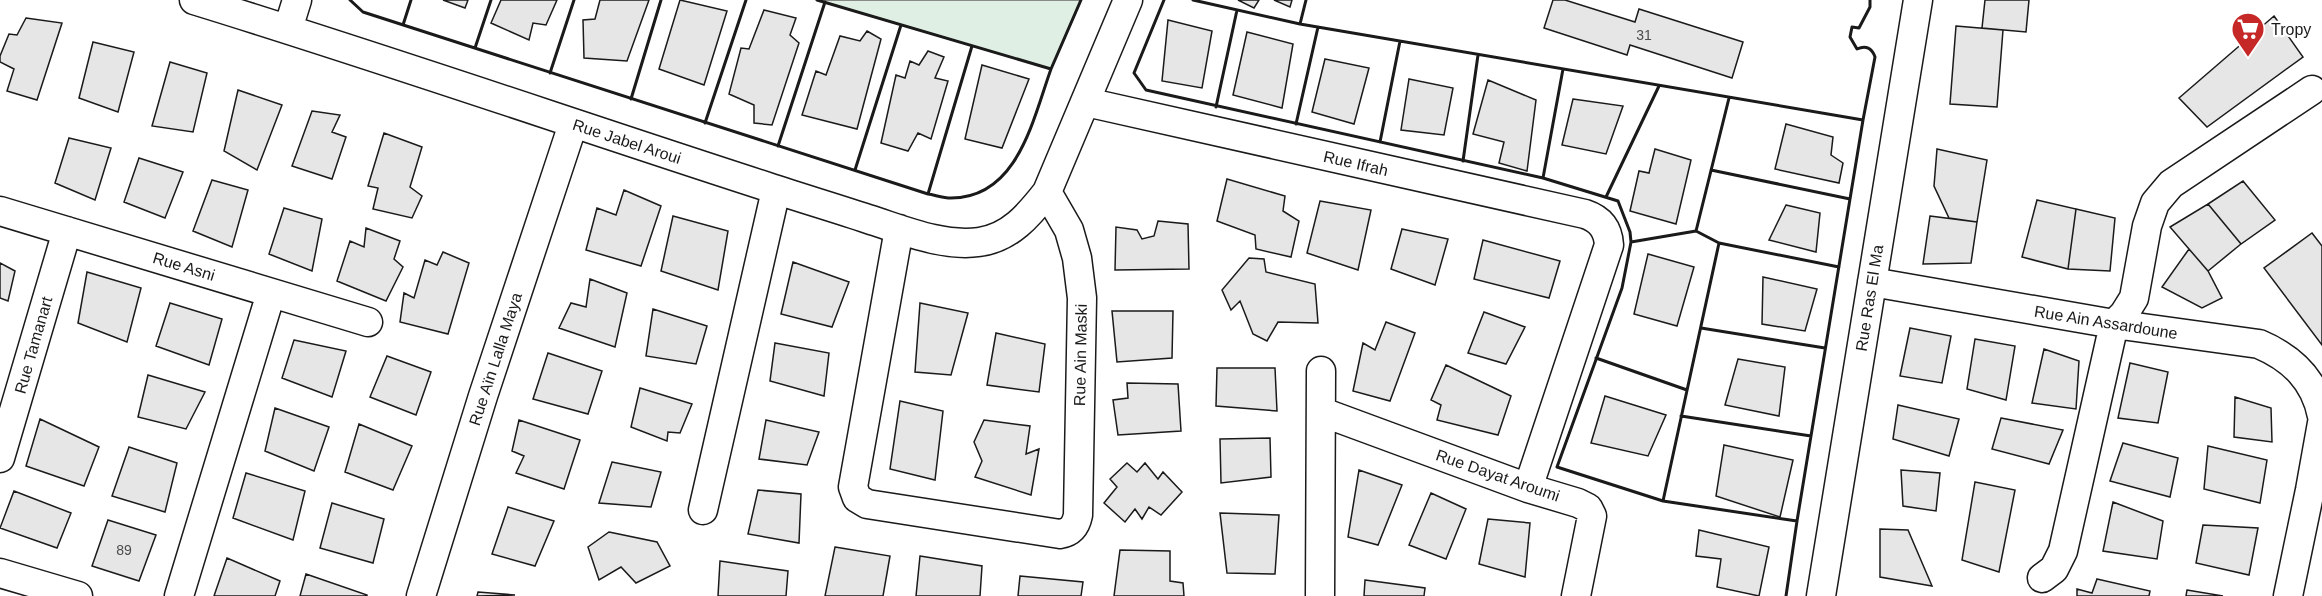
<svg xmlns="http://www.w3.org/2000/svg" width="2322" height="596" viewBox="0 0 2322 596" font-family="Arial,sans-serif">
<rect width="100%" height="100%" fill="#fff"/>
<path fill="#e0efe3" stroke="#6a6a6a" stroke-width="1.5" d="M817,0h264l-30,69z"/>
<path fill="#e6e6e6" stroke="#1a1a1a" stroke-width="1.5" d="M443,0h25l-3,8z
M501,0h56l-11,25 -13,-2 -4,17 -38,-17z
M600,0h49l-22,61 -43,-3 -1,-38 12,-1z
M680,0l47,11 -23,74 -45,-16z
M1238,0h21l-5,8z
M1274,0h18l-2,7z
M1553,0h12l70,22 4,-13 104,33 -11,36 -102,-33 -3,10 -83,-27z
M1985,0h44l-3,32 -44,-4z
M764,10l32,8 -6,17 9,8 -27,82 -18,-2v-18l-25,-11 12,-46 8,1z
M2274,16l29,41 -96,70 -28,-29z
M26,18l36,5 -25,77 -30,-9 7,-22 -14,-7v-6l9,-22 8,1z
M1168,20l44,11 -10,57 -40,-7z
M1956,26l47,4 -6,77 -47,-3z
M867,31l14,8 -24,90 -55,-14 14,-44 10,4 14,-39 20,5z
M1247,32l46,12 -11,64 -49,-13z
M93,42l41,10 -16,60 -39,-14z
M928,51l16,6 -9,21 13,3 -17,58 -13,-6 -10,18 -27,-8 15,-68 9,3 5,-17 9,4z
M1325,59l44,9 -15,56 -42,-12z
M170,62l37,11 -14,59 -41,-6z
M982,65l47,14 -27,69 -37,-9z
M1409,79l44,9 -9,47 -43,-5z
M1488,80l48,20 -9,71 -28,-8 5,-21 -31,-8z
M238,90l44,15 -25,65 -33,-19z
M1573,99l50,7 -17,48 -44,-9z
M312,111l28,4 -8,17 14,5 -14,42 -40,-13z
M1786,124l47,13 -2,18 12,8 -4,20 -64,-14z
M384,133l38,14 -12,40 12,9 -10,22 -39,-9 5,-21 -10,-2z
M69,138l42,10 -16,52 -40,-17z
M1655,149l36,11 -15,64 -46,-13 9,-40 10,2z
M1937,149l50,11 -10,62 -28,-4 -15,-32z
M139,158l44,14 -18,46 -41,-16z
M1227,179l58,17 -2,15 16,10 -8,36 -35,-8 -1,-14 -38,-14z
M212,180l36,10 -16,57 -39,-16z
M2243,181l32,39 -34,24 -33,-40z
M624,190l37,16 -20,60 -55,-16 11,-42 19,7z
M2037,200l39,9 -8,60 -46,-12z
M1320,201l51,9 -13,60 -51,-17z
M2208,204l33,40 -33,27 -38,-44z
M1786,205l34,8 -4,39 -47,-12z
M284,208l38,11 -10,52 -43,-17z
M2076,209l39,9 -5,53 -42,-2z
M673,216l55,15 -10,59 -57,-19z
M1930,216l47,6 -6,41 -48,1z
M1158,221l30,3 1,45 -74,1 1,-43 21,3 5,9 12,-3z
M366,228l34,13 -6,18 9,8 -17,34 -49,-20 13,-40 14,6z
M1402,229l46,10 -13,46 -44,-16z
M2312,233l10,13v99l-58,-77z
M1483,240l77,21 -11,37 -75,-19z
M2189,249l19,22 14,27 -20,10 -40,-21z
M443,252l26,11 -21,71 -48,-12 4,-29 10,5 11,-38 12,5z
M1648,254l46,13 -17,59 -43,-12z
M1249,258l15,1 2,13 49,12 3,39 -40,-1 -11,19 -14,-7 -13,-33 -9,9 -9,-20z
M793,262l56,20 -17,45 -51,-13z
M0,263l15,8 -7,30 -8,-3z
M87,272l54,16 -14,54 -49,-19z
M1763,277l54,12 -12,42 -43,-7z
M590,279l37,14 -12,54 -56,-19 12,-25 15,4z
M170,303l52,16 -13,46 -53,-19z
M920,303l48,10 -17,62 -36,-3z
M653,309l54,17 -11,38 -50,-8z
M1112,311h61l-1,47 -55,4z
M1484,312l41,15 -19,37 -38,-11z
M1386,322l29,11 -25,68 -37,-10 10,-48 12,7z
M1910,328l41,8 -9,47 -42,-7z
M996,333l49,11 -6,48 -52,-7z
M1975,339l40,7 -9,54 -39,-11z
M294,340l52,11 -14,46 -50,-19z
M775,343l54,10 -5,43 -54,-15z
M2044,349l35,12 -3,48 -44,-6z
M548,353l54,18 -14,43 -55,-15z
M387,356l44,16 -15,43 -46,-18z
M1738,359l47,8 -6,49 -54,-11z
M2130,363l38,9 -10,51 -40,-5z
M1446,365l65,31 -13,39 -61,-15 4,-15 -10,-5z
M1217,368h58l2,43 -61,-5z
M148,375l57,17 -19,37 -48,-12z
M1127,383l51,1 3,47 -63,4 -5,-35 15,-2z
M640,388l52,16 -12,29 -12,-1 -1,9 -36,-14z
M1605,396l61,19 -18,41 -57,-13z
M2235,397l36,11 1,34 -38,-5z
M900,401l43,10 -8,69 -45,-11z
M1898,405l61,14 -10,37 -56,-17z
M275,408l54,19 -15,44 -49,-20z
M2001,418l62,12 -14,34 -57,-15z
M40,419l59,28 -15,39 -58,-20z
M519,420l61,20 -16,49 -48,-16 8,-17 -12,-5z
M766,420l53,12 -12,33 -48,-6z
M984,420l46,6 -4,28 13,-5 -8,46 -56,-18 7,-16 -8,-19z
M359,424l53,22 -19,44 -48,-18z
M1270,438l1,39 -50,6 -1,-44z
M2123,443l55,15 -8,39 -60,-16z
M1724,445l69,15 -13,57 -64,-21z
M2208,446l59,14 -7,43 -56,-14z
M129,447l48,16 -12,49 -53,-16z
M612,462l49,10 -10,35 -52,-4z
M1127,463l10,9 8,-9 13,16 5,-7 19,20 -21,23 -12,-8 -7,12 -7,-10 -10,13 -21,-19 13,-16 -7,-8z
M1359,470l43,15 -24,60 -30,-8z
M1901,470l39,3 -4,38 -33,-5z
M246,473l59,18 -12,49 -60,-22z
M1975,482l40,8 -16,82 -37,-12z
M758,490l43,4 -2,49 -51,-9z
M14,491l57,22 -14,35 -57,-20z
M1431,493l35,16 -20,50 -37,-14z
M2113,502l50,19 -6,38 -54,-8z
M332,503l52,16 -11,44 -53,-15z
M508,507l46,14 -19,45 -43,-12z
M1220,513l59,2 -4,59 -48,-1z
M1488,519l42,4 -5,54 -46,-13z
M108,520l48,15 -17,46 -47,-15z
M2203,525l55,3 -9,47 -53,-12z
M1880,529l28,1 24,56 -52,-9z
M1699,530l70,17 -10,49 -42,-9 4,-28 -25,-3z
M609,532l48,10 13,24 -34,17 -15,-16 -22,13 -11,-33z
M835,547l55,9 -7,40h-58z
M1120,550l50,1v30l13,2 1,13h-70z
M920,556l62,10 -2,30h-64z
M227,558l53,23 -5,15h-61z
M720,561l68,10 -2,25h-68z
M306,574l61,21v1h-67z
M1020,576l63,6 -2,14h-63z
M2097,579l53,12 -1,5h-72v-7l15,4z
M1365,580l60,8 -1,8h-60z
M2187,590l36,6h-37z
M478,592l37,3 -38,1z"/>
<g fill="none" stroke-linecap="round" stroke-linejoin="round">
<g stroke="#1a1a1a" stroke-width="31">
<path id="minor" d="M194,0c192,59 382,125 574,187 33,11 67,21 100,32 35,11 74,28 111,23 31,-4 50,-27 68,-50l81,-192
M288,29l9,-29
M1086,102l499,112c15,5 23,15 24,31l-81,243
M0,211l368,111
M899,229l-46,258 4,11 10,6 193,30c12,-2 16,-9 18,-19l4,-217 -5,-40 -8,-28 -22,-38
M1872,282l242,42 145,20c33,14 56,36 63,72
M1322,412l206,76 50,15 10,5 4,8 -16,80
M0,458l67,-227
M703,510l73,-320
M0,573l78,23
M2042,578l12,-9 9,-18 51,-227 10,-10 10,-16 13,-72 8,-23 16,-19 141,-94
M179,596l92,-303
M421,596l62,-200 90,-272
M1320,596l1,-225
M1821,596l97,-596
M2288,596l22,-106 12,-67"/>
</g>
<use href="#minor" stroke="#fff" stroke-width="28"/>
<path stroke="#1a1a1a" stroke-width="3" d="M350,0l13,12 565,182c7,1 15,4 23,4 67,0 82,-79 100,-129
M817,0l234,69 30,-69
M1164,0l-30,73 12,17 397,88 75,23 12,31 1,10 -9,46 -65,179 106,34 134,20 66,-401
M1193,0l107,24
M1306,0l-6,24 563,96 12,-63c-3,-9 -9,-12 -18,-8l-7,-12 2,-10 7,1 11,-21v-7
M403,25l8,-25
M475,48l16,-48
M550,73l24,-73
M631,99l30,-99
M1216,107l21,-97
M705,123l41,-123
M1296,124l22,-97
M1380,142l20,-101
M778,146l47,-144
M1463,161l15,-106
M855,170l46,-145
M1711,170l139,29
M1543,178l20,-109
M928,194l44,-148
M1606,197l53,-111
M1631,242l65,-11 33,-133
M1719,243l120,24
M1701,328l124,20
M1596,358l91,32
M1681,416l130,20
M1663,501l56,-258 -23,-12
M1786,596l11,-75"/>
</g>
<defs>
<g id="supermarket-pin" transform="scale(1.725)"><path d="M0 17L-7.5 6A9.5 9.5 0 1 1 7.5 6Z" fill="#c62828" stroke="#fff"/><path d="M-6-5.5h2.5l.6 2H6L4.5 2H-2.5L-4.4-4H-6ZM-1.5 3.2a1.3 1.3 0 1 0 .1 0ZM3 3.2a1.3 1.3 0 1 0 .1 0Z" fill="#fff"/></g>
</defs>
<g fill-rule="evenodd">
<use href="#supermarket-pin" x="2248" y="29"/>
</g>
<g text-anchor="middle" stroke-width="4.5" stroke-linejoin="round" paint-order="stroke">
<g font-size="14" fill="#4d4d4d">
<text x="1644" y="40">31</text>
<text x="124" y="555">89</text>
</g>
<g font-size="16" fill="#1a1a1a" stroke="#fff" text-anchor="start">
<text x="2271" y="35">Tropy</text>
</g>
<g font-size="16" fill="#1a1a1a" stroke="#fff">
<text transform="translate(627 141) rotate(18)" y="6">Rue Jabel Aroui</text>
<text transform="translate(1356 163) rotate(13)" y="6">Rue Ifrah</text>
<text transform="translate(184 266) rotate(17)" y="6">Rue Asni</text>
<text transform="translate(1869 298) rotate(-81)" y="6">Rue Ras El Ma</text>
<text transform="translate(2106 322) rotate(9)" y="6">Rue Ain Assardoune</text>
<text transform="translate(33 345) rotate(-74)" y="6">Rue Tamanart</text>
<text transform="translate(1080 355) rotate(-89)" y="6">Rue Ain Maski</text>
<text transform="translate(495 359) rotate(-72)" y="6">Rue Aïn Lalla Maya</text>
<text transform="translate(1498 475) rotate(19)" y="6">Rue Dayat Aroumi</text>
</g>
</g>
</svg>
